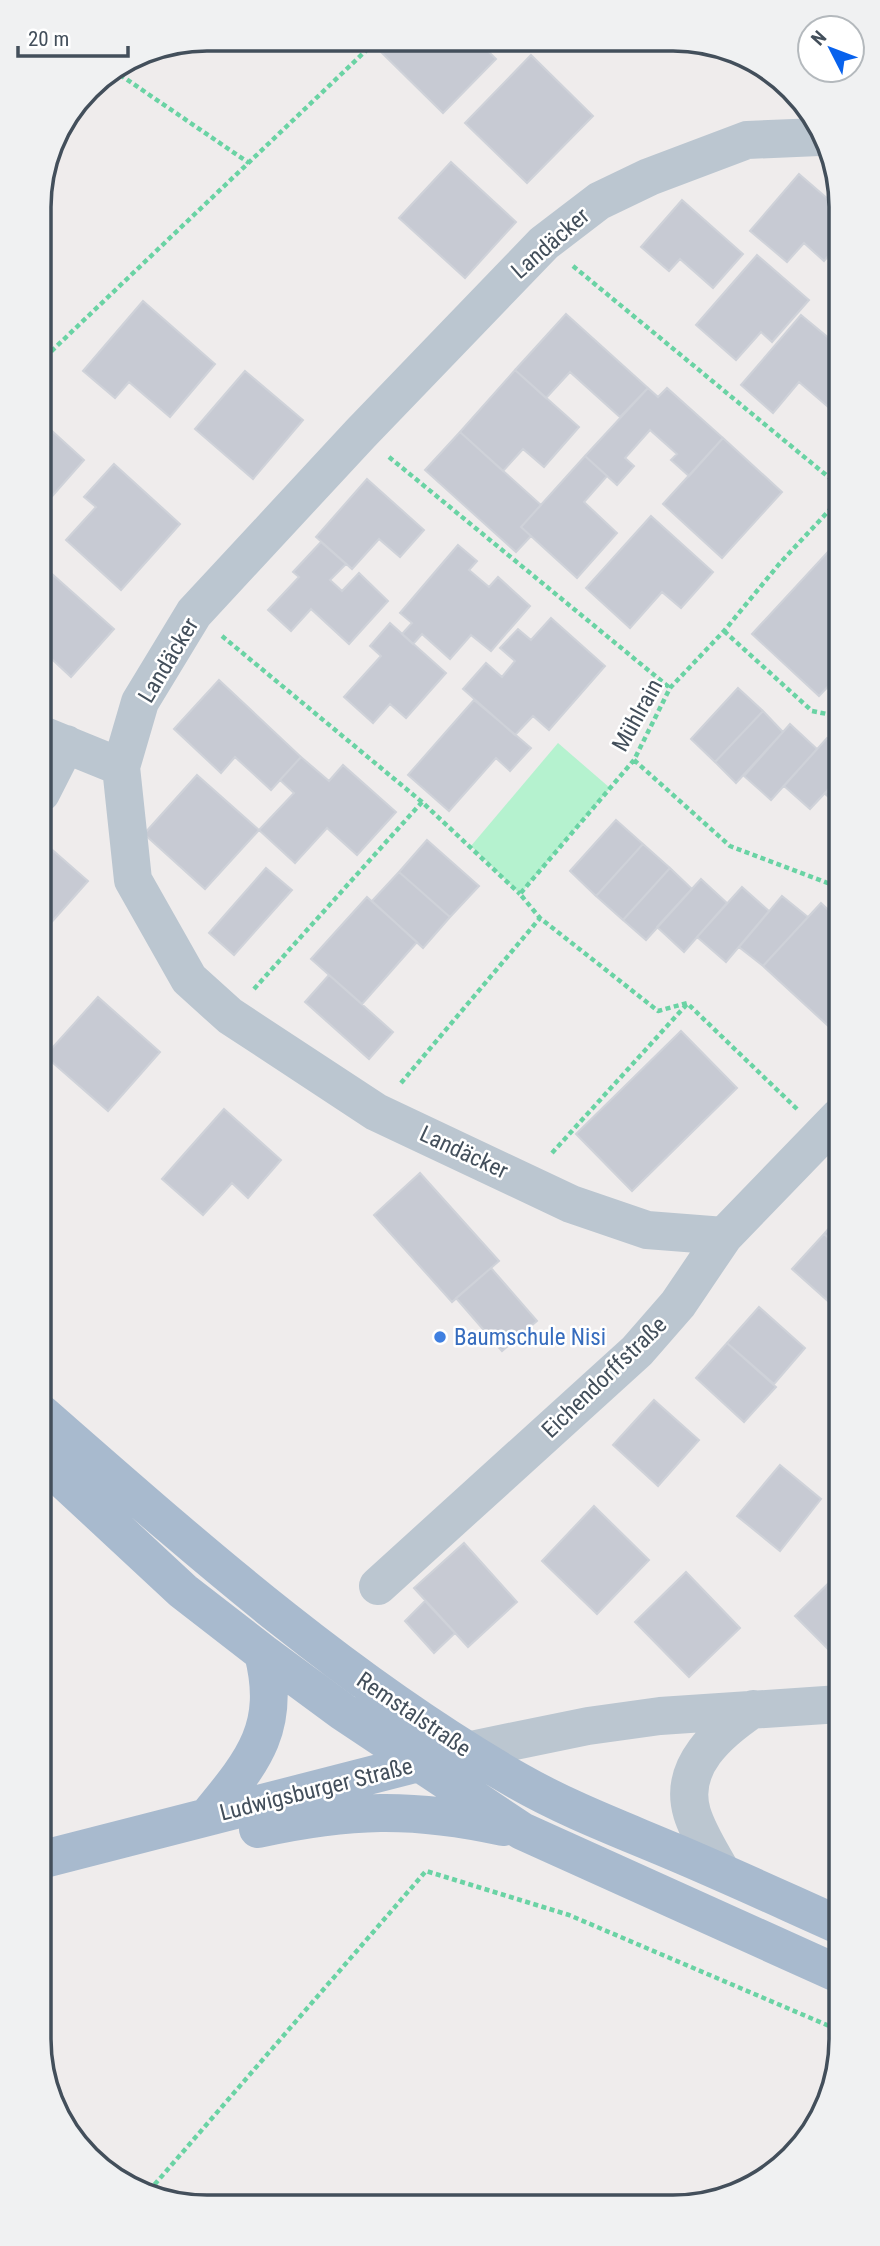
<svg xmlns="http://www.w3.org/2000/svg" width="880" height="2246" viewBox="0 0 880 2246" font-family="'Roboto Condensed',sans-serif">
<rect width="100%" height="100%" fill="#efecec"/>
<path fill="#b5f2cf" d="M558,743l52,45 -90,106 -49,-48z"/>
<path fill="#c7cad3" stroke="#cfd2d9" stroke-width="2" d="M391,40h86l19,19 -53,54 -63,-62z
M531,55l62,61 -66,67 -62,-60z
M451,162l65,60 -51,56 -66,-60z
M799,174l37,32v41l-12,14 -20,-18 -17,19 -37,-31z
M682,200l61,54 -30,34 -33,-29 -11,12 -28,-24z
M757,255l52,45 -37,42 -11,-10 -25,28 -40,-35z
M143,301l72,63 -45,53 -41,-35 -14,16 -32,-27z
M566,314l82,74 -28,29 -50,-45 -24,26 -31,-28z
M801,315l35,29 -2,68 -35,-30 -26,31 -32,-28z
M515,370l64,57 -35,40 -21,-18 -20,22 -43,-39z
M245,371l58,49 -50,59 -58,-50z
M648,388l10,9 9,-9 56,50 -34,38 -18,-16 6,-6 -27,-24 -25,28 9,8 -17,19 -32,-29z
M40,420l44,40 -44,50z
M460,432l81,73 -20,22 10,9 -15,16 -91,-82z
M723,438l59,54 -60,66 -59,-54z
M585,456l22,20 -23,26 33,31 -40,45 -56,-51z
M114,464l66,60 -59,66 -55,-50 30,-33 -12,-10z
M367,479l57,51 -24,27 -21,-18 -27,30 -36,-32z
M651,516l62,56 -32,36 -19,-16 -32,36 -44,-40z
M321,542l25,22 -16,16 12,11 17,-18 29,28 -39,43 -38,-35 -20,22 -23,-21 31,-33 -6,-5z
M837,542v135l-18,19 -67,-62z
M458,545l19,16 -8,9 20,17 9,-10 32,29 -39,45 -20,-16 -21,24 -28,-25 -9,10 -11,-10 10,-11 -12,-10z
M52,574l62,55 -43,48 -31,-29v-60z
M551,618l54,48 -56,64 -16,-14 -18,19 -52,-46 23,-26 16,14 13,-16 -15,-13 18,-19 13,11z
M390,623l56,50 -40,45 -16,-14 -17,19 -29,-26 37,-41 -11,-10z
M219,680l82,77 -30,33 -36,-33 -14,16 -47,-44z
M738,688l25,23 -48,51 -24,-23z
M474,700l57,48 -21,23 -14,-13 -47,53 -41,-36z
M763,711l20,21 -47,51 -21,-21z
M790,724l27,25 -46,51 -27,-24z
M827,738l11,8v33l-28,30 -26,-23z
M301,757l28,24 14,-16 53,47 -39,43 -30,-27 -32,35 -36,-33 35,-37 -14,-13z
M197,775l62,55 -54,59 -61,-55z
M838,779v26l-13,-11z
M616,820l27,24 -47,52 -26,-25z
M41,840l47,41 -47,53z
M427,840l52,46 -29,31 -51,-45z
M643,844l27,24 -47,52 -27,-24z
M266,868l26,22 -58,65 -25,-22z
M670,868l22,21 -46,51 -23,-20z
M399,872l51,45 -27,31 -51,-47z
M701,879l26,24 -43,49 -27,-25z
M742,887l27,24 -43,51 -29,-25z
M782,896l26,21 -45,49 -24,-19z
M367,897l50,45 -55,62 -51,-45z
M821,903l17,16v116l-75,-69z
M329,975l64,57 -24,27 -64,-57z
M98,997l62,55 -52,59 -63,-55z
M681,1031l56,57 -105,103 -56,-57z
M224,1109l57,51 -33,38 -16,-15 -29,32 -41,-36z
M420,1173l79,88 -47,41 -78,-87z
M839,1217v30l-15,-13z
M824,1234l15,13v64l-47,-42z
M491,1268l46,53 -35,30 -46,-53z
M759,1307l46,41 -31,36 -47,-41z
M727,1343l49,44 -32,35 -48,-44z
M654,1400l45,40 -41,46 -45,-41z
M780,1465l41,34 -41,52 -43,-35z
M594,1506l55,54 -52,54 -55,-53z
M464,1543l53,59 -49,45 -54,-59z
M686,1572l54,56 -51,49 -54,-55z
M840,1572v89l-45,-45z
M425,1601l30,32 -21,20 -29,-32z"/>
<g fill="none" stroke-linecap="round" stroke-linejoin="round">
<path stroke="#6ad3a4" stroke-width="4.5" stroke-dasharray="5 3.5" stroke-linecap="butt" d="M113,70l136,93
M573,266l264,218
M39,363l338,-323
M389,457l281,231
M724,631l88,80 25,5
M222,636l200,166 98,92
M634,760l96,86 108,41
M254,989l168,-187
M401,1083l139,-165
M797,1109l-110,-106 -29,8 -118,-93 -20,-24 114,-134 36,-72 54,-57 56,-68 57,-61
M552,1153l135,-149
M149,2191l277,-320 143,44 272,116"/>
<path stroke="#bbc6d0" stroke-width="38" d="M40,734l81,33
M41,793l25,-49
M724,1236l-77,-6 -76,-26 -195,-92 -146,-96 -41,-37 -56,-99 -12,-113 19,-65 54,-89 167,-180 183,-190 55,-42 50,-24 98,-37 72,-3
M378,1586l259,-235 41,-47 46,-68 115,-119
M466,1751l122,-25 72,-10 180,-12
M721,1871c-10,-18 -23,-38 -29,-58 -14,-47 27,-81 61,-104"/>
<path stroke="#a8bace" stroke-width="38" d="M42,1414c151,132 302,267 476,367 49,28 102,48 154,70 57,24 113,50 169,75
M42,1460l141,131 80,62 80,59 179,119 319,144
M208,1816c45,-55 74,-88 55,-163
M258,1829c91,-20 154,-22 245,-2
M44,1859l390,-100"/>
</g>
<circle fill="#3f7fe0" stroke="#fff" stroke-width="2.5" cx="440" cy="1337" r="7"/>
<g text-anchor="middle" stroke-width="5" stroke-linejoin="round" paint-order="stroke">
<g font-size="23" fill="#434f5b" stroke="#fff">
<text transform="translate(550 243) rotate(-41)" y="8">Landäcker</text>
<text transform="translate(168 660) rotate(-59)" y="8">Landäcker</text>
<text transform="translate(637 715) rotate(-61)" y="8">Mühlrain</text>
<text transform="translate(464 1152) rotate(25)" y="8">Landäcker</text>
<text transform="translate(604 1377) rotate(-44)" y="8">Eichendorffstraße</text>
<text transform="translate(414 1714) rotate(34)" y="8">Remstalstraße</text>
<text transform="translate(316 1789) rotate(-14)" y="8">Ludwigsburger Straße</text>
</g>
<g font-size="23" fill="#366cbe" stroke="#fff" text-anchor="start">
<text x="454" y="1345">Baumschule Nisi</text>
</g>
</g>
<path d="M0 0H880V2246H0ZM207 51H673A156 156 0 0 1 829 207V2039A156 156 0 0 1 673 2195H207A156 156 0 0 1 51 2039V207A156 156 0 0 1 207 51Z" fill="#f0f1f2" fill-rule="evenodd"/>
<path fill="none" stroke="#434f5b" stroke-width="3.5" d="M207 51H673A156 156 0 0 1 829 207V2039A156 156 0 0 1 673 2195H207A156 156 0 0 1 51 2039V207A156 156 0 0 1 207 51Z"/>
<g transform="translate(831 49) rotate(312)"><circle r="33" fill="#ffffff" stroke="#b4b9bd" stroke-width="2"/>
<path d="M0-5L12 26L0 18L-12 26Z" fill="#0862ed"/>
<text y="-10" font-size="19" font-weight="bold" text-anchor="middle" fill="#434f5b">N</text>
</g>
<path d="M18 46v10h110v-10" fill="none" stroke="#434f5b" stroke-width="3.5"/>
<text x="28" y="46" font-size="21" fill="#434f5b" stroke="#ffffff" stroke-width="5" paint-order="stroke">20 m</text>
</svg>
